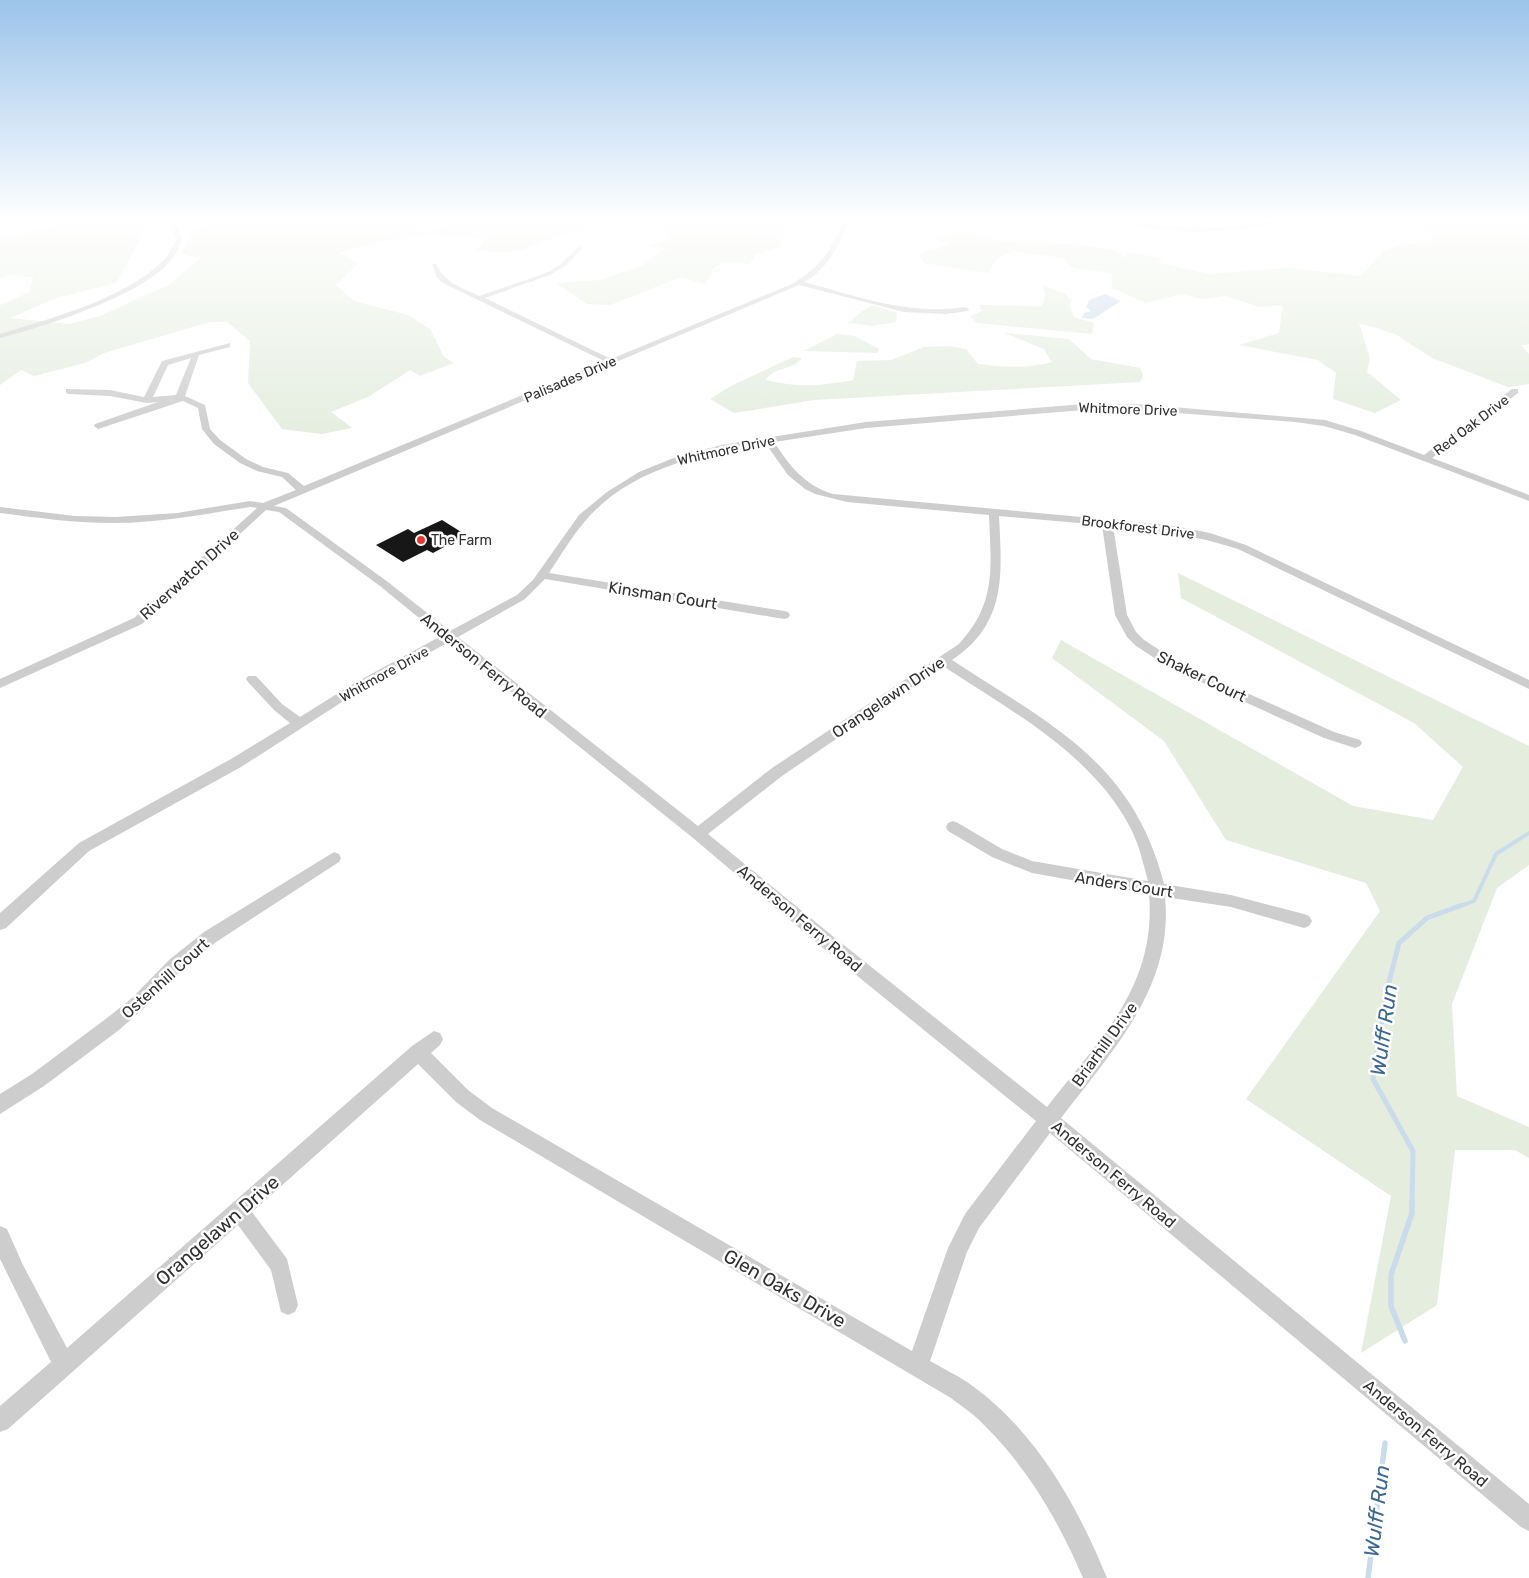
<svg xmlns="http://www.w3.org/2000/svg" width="1529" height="1578" viewBox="0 0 1529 1578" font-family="Rubik,sans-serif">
<rect width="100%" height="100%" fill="#fff"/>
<path fill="#e4edde" d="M77,219h43l3,4 27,-2 -34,62 -60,15 -46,20 59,6 31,-8 70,-32 30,-26 -18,-4 9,-22 19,-8 -2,-5h223l2,3 -29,10 24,-1 36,-12h320l2,9 -7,19 -23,7 -6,10 -27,-2 -11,7v5l-7,10 -24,-7 -71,28 -23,-1 -32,-21 44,-3 44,-15 23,-17 -17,-2 20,-7 -1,-11 -12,-2 -13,3 -23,-9 -12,8c-33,-4 -62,17 -93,23 -12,2 -26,0 -39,0l9,-12 -54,-4 -59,8 -33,10 20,10 -23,22 18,16 54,14 22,14 14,28 10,6 -34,13 -10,-6 -42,27 -37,15 21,16 -30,6 -40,-5 -34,-46 2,-42 -23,-19h-17l-106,31 -19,10 -51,13 -13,-6 -21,15v-80l30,-13 3,-15 -22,-2 -11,3v-41l67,-13z
M1404,219h125v125l-8,1 8,9v30l-21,3 -76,-29 -37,-24 -36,-11 11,36 -3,13 34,28 -26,13 -42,-14 3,-26 -18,-13 -79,-15 40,-12 4,-27 -24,1 -34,-11 -22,3 -22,-5 -35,9 -34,-15v-15l-39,-5 -10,-10 -51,-7 -15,8 -9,14 -65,-10 -4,-9 32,-10 -22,-8 42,-5 27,10 74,3 44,6 9,8 3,-6 34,6 -3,5 50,11 79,-6 73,8 22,-25 23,-7 29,-2 -13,-16z
M1043,285l20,8 9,7 -3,5 5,12 20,6 -2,11 -115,-11 -7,-7 12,-5 -3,-6 63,1 3,-11z
M873,305l24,8 -1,9 -24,4 -23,-3 13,-12z
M1004,333l65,6 22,20 49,9 3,7 -3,7 -326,18 -80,13 -24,-14 21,-13 62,-29 9,1c-9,13 -28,8 -36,22 34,8 53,6 87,0l4,-19 34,-1 33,-13 24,-1 18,3 12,15c26,3 48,5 74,-2l-8,-13z
M837,334l18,2 24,13 -2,4 -73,-2z
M1178,573l351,173v119l-32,23 -45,116 5,92 72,31v31l-14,-8h-60l-18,155 -76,48 30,-157 -145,-97 134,-188 -14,-28 -140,-43 -62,-99 -112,-83 9,-18 292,166 80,14 30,-53 -49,-44 -233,-125z"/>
<path fill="#cadbec" d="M1105,294l16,7 -28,18 -11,-1 2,-5 7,-2 -5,-4 3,-7z"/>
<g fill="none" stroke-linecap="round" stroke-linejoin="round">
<path stroke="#cadbec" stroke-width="4" d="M1458,907l16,-6 22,-47 33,-21"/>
<path stroke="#cadbec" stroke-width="5" d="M1412,1204l1,-53 -40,-72 14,-89 12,-47 28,-25 35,-13"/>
<path stroke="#cadbec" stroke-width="5.5" d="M1405,1341l-14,-35v-31l21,-62v-11
M1368,1578l17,-135"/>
</g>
<path fill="#171717" d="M442,520l24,15 -33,18 -6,-3 -24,12 -27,-17 32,-16 6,4z"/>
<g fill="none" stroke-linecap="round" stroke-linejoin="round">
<path fill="#cdcdcd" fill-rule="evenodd" d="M16,219h16l-32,7v-4z
M169,219h6l7,21c-3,6 -6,15 -11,20 -27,35 -128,67 -171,78v-4c53,-16 124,-35 164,-74 5,-5 8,-14 12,-20z
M844,219h6c-11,26 -21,49 -46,63 53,14 105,34 161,25l4,2 -1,2 -22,3 -42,-2 -105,-27 -525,221 12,2 102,74 62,49 67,-36 16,-15 46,-65 28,-23 32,-20 37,-15 46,-12 144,-23 218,-18h53l188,16 36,11 63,24 88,-66h6v4l-86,65 97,37v6l-174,-66 -31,-9 -29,-4 -158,-12h-53l-218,18 -92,14c16,24 30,43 59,52l336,31 41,8 36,12 283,135v9l-291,-140c-44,-14 -80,-19 -125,-23l14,89 9,17 8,8 34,22 156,70 26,8 2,3 -2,3 -5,2 -31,-10 -154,-70 -34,-22 -9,-9 -12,-22 -13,-90 -103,-9c3,59 8,107 -47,144 97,64 181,101 212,224l67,11 73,19 5,2 3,5 -3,5 -5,2 -73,-21 -66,-10c9,90 -53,154 -104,221l468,386v27l-8,-4 -471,-394 -71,95 -12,24 -37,109c12,7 25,13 37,21 68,47 109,121 140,196h-24c-24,-56 -54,-108 -97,-151 -10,-11 -23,-20 -35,-29l-471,-278 -24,-18 -38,-38 -166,148 35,47 11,46 -3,7 -7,3 -7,-3 -10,-42 -33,-45 -230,204 -8,3v-26l51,-44 -51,-103v-33l7,3 16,36 44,83 345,-302 22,-15 6,2 3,6 -3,6 -9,8 37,37 24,18 420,243 36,-103 17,-34 71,-93 -213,-173 -130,-110 -244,-196 -90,49 -118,76 -152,84 -83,77 -6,2v-17l79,-70 152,-84 59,-36 -16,-13 -26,-28 -2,-3 2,-3h8l26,28 18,13 51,-32 90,-49 -61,-50 -101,-74 -13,-2 -124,114 -142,64v-9l134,-61 123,-110 -7,-1c-45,7 -90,16 -136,16 -38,0 -76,-5 -114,-10v-6l75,9 41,1 61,-4 73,-12 13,2 33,-13 -14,-13 -25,-6 -17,-8 -26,-19 -12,-15 -4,-21 -15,-7 -85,28 -4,-3 1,-2 63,-22 -11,1 -37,-7 -41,-2 -3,-1v-4l44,1 34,7 18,-36 68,-18v4l-31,8 -14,41 20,9 5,24 10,11 26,19 17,8 25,6 16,13 300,-125 -159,-77 -8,-6 -5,-14h4c12,21 21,21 43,32l67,-23 15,-9 17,-17h4v2l-17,17 -15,9 -65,23 126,61 181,-75c30,-18 39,-33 52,-65zM191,358l-15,37 -23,2 15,-32zM766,444l22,31 17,14 10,5 32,8 142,13c2,52 8,88 -30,129l-187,124 -74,58 -240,-189 67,-38 20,-20 239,40 4,-1 2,-3 -2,-3 -4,-1 -235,-38c12,-18 23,-37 37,-53 45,-52 116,-66 180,-76zM943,666c68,45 148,87 187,161 9,17 13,36 18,54l-116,-20 -30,-12 -44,-26 -5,-2 -5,2 -2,4 2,4 44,26 40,16 117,21c8,92 -50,146 -102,213l-212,-169 -127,-104 74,-58z
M1104,219l89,9 33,-1 59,-8 4,2 -53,9 -43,2 -37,-3z
M334,852l5,2 2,4 -2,4 -123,80 -35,28 -37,38 -25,22 -75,56 -44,28v-20l32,-20 75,-56 25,-20 37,-38 35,-28z"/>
</g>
<linearGradient id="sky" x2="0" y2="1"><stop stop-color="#9cc4ea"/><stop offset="0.5" stop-color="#fff"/><stop offset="1" stop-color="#fff" stop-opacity="0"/></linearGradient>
<rect width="1529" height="440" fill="url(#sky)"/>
<circle fill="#e53a34" stroke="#fff" stroke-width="2" cx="421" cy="540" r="5"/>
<g text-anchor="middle" stroke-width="5" stroke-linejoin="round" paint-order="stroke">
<g font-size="14" fill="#303030" stroke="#fff">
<text transform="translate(570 379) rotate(-23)" y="5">Palisades Drive</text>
<text transform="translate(1128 409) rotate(2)" y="5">Whitmore Drive</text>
<text transform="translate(1471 425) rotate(-37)" y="5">Red Oak Drive</text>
<text transform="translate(726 450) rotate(-12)" y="5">Whitmore Drive</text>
<text transform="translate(1138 527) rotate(7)" y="5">Brookforest Drive</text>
<text transform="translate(384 674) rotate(-29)" y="5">Whitmore Drive</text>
</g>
<g font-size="14" fill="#303030" stroke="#fff" text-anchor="start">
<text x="431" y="545">The Farm</text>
</g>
<g font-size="16" fill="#303030" stroke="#fff">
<text transform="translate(189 574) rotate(-42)" y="6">Riverwatch Drive</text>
<text transform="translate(663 595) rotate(9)" y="6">Kinsman Court</text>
<text transform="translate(484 665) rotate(39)" y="6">Anderson Ferry Road</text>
<text transform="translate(1202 676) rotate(26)" y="6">Shaker Court</text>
<text transform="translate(888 697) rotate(-34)" y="6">Orangelawn Drive</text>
<text transform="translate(1124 884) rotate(9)" y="6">Anders Court</text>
<text transform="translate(800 918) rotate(40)" y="6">Anderson Ferry Road</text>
<text transform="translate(165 978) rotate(-42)" y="6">Ostenhill Court</text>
<text transform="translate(1104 1044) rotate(-54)" y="6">Briarhill Drive</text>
<text transform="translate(1114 1174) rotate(40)" y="6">Anderson Ferry Road</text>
<text transform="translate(1426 1433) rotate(40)" y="6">Anderson Ferry Road</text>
</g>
<g font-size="19" fill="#303030" stroke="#fff">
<text transform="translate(217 1230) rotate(-41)" y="7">Orangelawn Drive</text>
<text transform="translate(785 1288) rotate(30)" y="7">Glen Oaks Drive</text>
</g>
<g font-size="21" font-style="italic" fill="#3d6892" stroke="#fff">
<text transform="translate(1384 1030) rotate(-82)" y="7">Wulff Run</text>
<text transform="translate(1377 1511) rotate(-83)" y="7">Wulff Run</text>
</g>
</g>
</svg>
